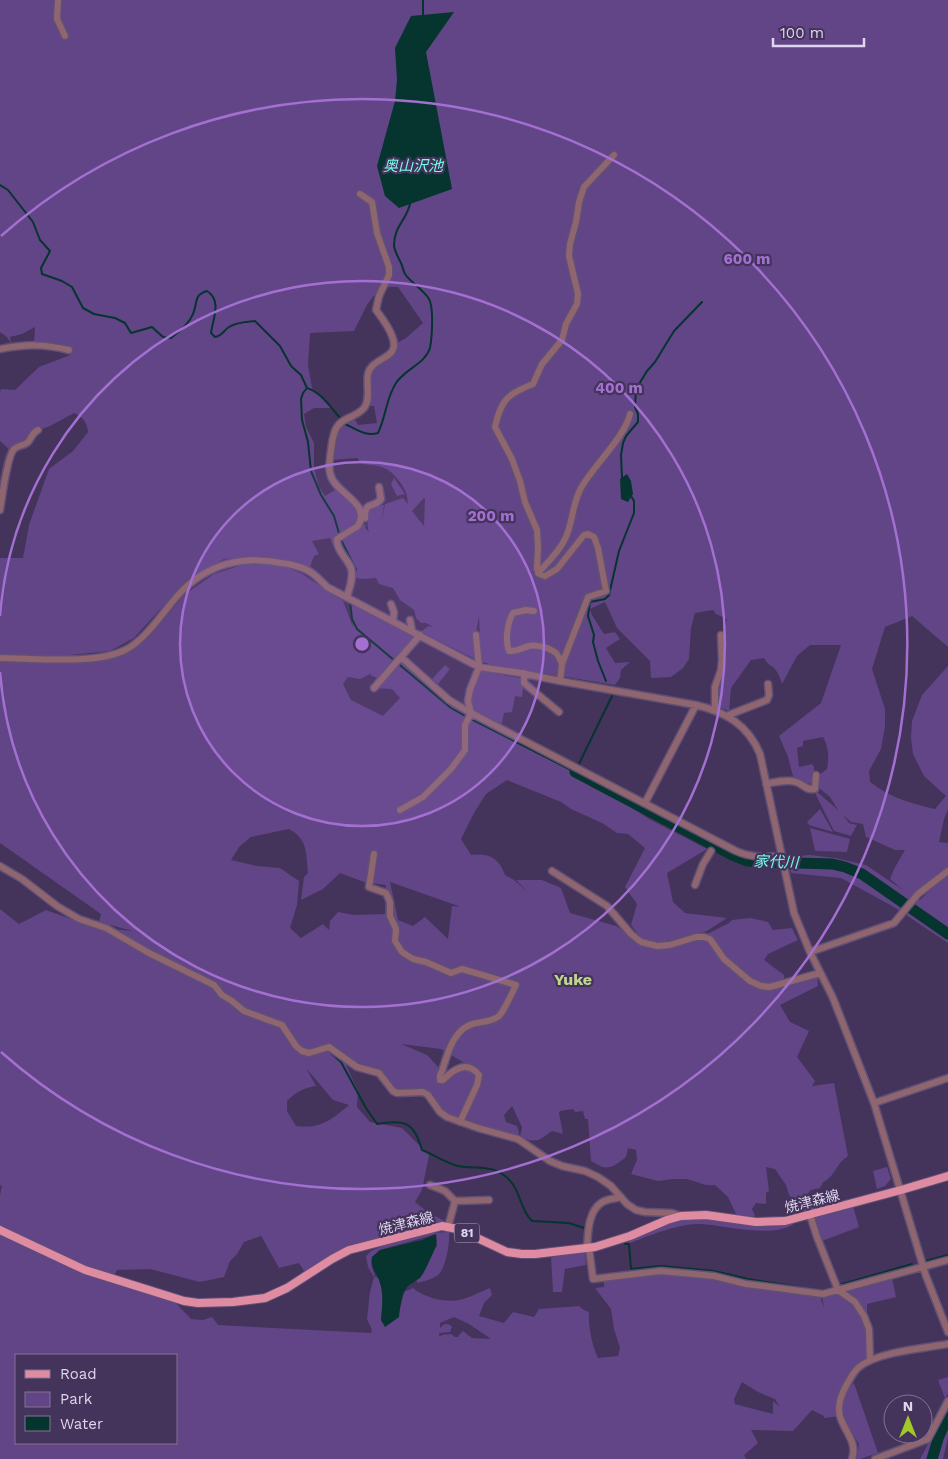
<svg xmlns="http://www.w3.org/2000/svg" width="948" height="1459" viewBox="0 0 948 1459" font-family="'Work Sans','Noto Sans JP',sans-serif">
<rect width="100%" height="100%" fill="#44335a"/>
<path fill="#624587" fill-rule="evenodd" d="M0,0h948v647l-36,-31 -27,11 -13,42 13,40v17l-4,23 -12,22 1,11c21,16 40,21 65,27l11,-13 -22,-20 -11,-22 -2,-16 1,-17 10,-26 26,-29v144l-4,9 -5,23 9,1v27l-34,28 6,2 28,-27v70l-54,-36 -53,-29 -50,-5 -4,-16 23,-2 25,3 31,7 37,25 -13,-11 4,-10 11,-19h-10l-29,-13 -3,-13 -12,-2 -8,-7 6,8 8,2 -6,11 -17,-5 -18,-36v-4l22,19 -8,-13 -12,-10 1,-12 8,-6c2,-10 2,-22 -4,-32l-20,4v5l-6,2 2,19 13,-3 2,3 1,18 -21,-5 -6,-23 -9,-21 42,-33 20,-58h-31l-13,11 -15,28c-2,-8 -6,-17 -14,-20l-4,-6 -13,2 -20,28 -2,23 -14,-5 6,-37 2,-35 4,-15 -11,-5 -3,-4 -18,3 -4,15 -2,31 -6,9 -12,9 -20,1 -1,-17 -33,-33 -12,-26 -15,7 2,6 12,19 11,-2 5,7 -14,9 9,15 15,-1 -9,8 -1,8 -5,7 -121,-20 -13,-3 -2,-46 -3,16 1,28 -56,-28 7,-6 5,1 -7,-4h-5l-5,-5 -2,-8 -14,-10 -7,-12 -14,-4 -3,-6 -12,1 -9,-1 -17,-32 -4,2 -4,-10 -18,3 7,13 -5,2 -4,11 -18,-6 -30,-5 -38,3 -37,21 -53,58 -24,13 -60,6 -50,-2v-97h23l6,-33 20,-56 24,-18 15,-19c-1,-10 -5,-15 -14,-19l-24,13 -16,6 -7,10 -18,7 -9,-8v-49l1,-3 14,1 24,-23 31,-12 -1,-5 -35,-7 1,-16 -13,7 -12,3 1,6 -4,-6 -7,-5zM380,287h18l25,36 -17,15 -9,5 -1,7 -25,18 -4,38h7l3,17 -19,2 -2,-4 -5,-3 -12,9 -2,4 -5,29 25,-2 5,6c19,2 26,2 38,18 6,9 7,11 8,22l-5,-6 -18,6 -3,16 2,-15 -18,2 2,22 1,3 -4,-4 1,-4 -22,11 17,-13 -5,-19 -18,-15 -13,8 -6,-9 -5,-19v-25l-8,-16 -2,-13 10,-6h17l-19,-20 -4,-23 2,-32 44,-2 13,-26zM424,498l1,1 -1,27 -12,-15z
M394,478l11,16 -8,2 -6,-12z
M278,564l23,9 42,28 10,26 -3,-25 65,35 -14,18 36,35 33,23c1,-15 1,-31 11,-42l43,8 -2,18 -7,-1 -3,16 -8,1 -3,14 245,129 31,1 -1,10 -31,-4 -21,-8 -92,-47 17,11 58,30 -40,24 6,29 12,11 42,5 -20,13 -44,11 -16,1 10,3 30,-6 23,-1 -3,-5 22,-11 3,-3 18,-2 18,4 5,8 19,-2 6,12 -30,14 -4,6 20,15v8l33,-9 1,12 -38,19 10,17 19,9 -12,26 18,24 -3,5 22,-3 14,73c-11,8 -9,11 -17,20 -5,6 -7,3 -11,12l-9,2 -9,9 5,7 13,-4 6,-8 1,6 -4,7 -7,4 -11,1 -11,-7 -6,-13 -2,-7 -11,-16 -9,-2 3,24 -3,2v11l-10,-1 -4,6 3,7 -10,1 -9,-3 -8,-17 -13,-12h-9l-19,-6h-14l-15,2 -27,-7 6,-14 -1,-10 -8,-2 -2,9c-13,10 -18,15 -33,5l-2,-1 -3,-42h-3l-2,-8 -8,1 -2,-3 -13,2 -1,2 4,21 -11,-3c-4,2 -6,5 -10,7 -7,5 -15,1 -22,0l2,-11 -10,-21 -8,9 2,7 11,4 2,7 -1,7 -8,-7 -51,-12 -16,-10 -20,-19 -21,1 -23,-20 -38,-19 17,37 -1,16 13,15 32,6 27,27 -7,35 -7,12 10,8 19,11 -16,3 -14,-7 -11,4 2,10 -13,5h-9l-10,5 -20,4 -2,-2 3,5 -48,26 -7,-11 -20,5 -20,-36 2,4 -17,6 -7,12 -7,7 -6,16 -24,5 -50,-13 -33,1 -4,7 56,19 22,23 12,1 9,-3 6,8 153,8 1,-3 -5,-11 3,-27 4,-15 -6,-10 -2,-11 5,-5 23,-10 35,-8 20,-1c1,11 -3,36 -11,43 -5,4 -14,6 -20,8l-2,-3 7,-7 11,-23 3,-4 -1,-12 -56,16c-12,10 -9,14 -5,27l4,1 5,17 -3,25 4,6 13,-9 6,-25 9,-4c10,9 32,15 46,12 10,-2 21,-8 31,-12l2,7 -8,8 -5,13 25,7 9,-11 21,5 5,-8 40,-3 5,4 5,2c-1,14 3,33 9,46l20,-2 2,-8 -6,-19 -3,-20 -16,-21 9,-1v-6l49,-6h29l138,21 4,12 -2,-12 16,-3 18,11 9,14 5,40 -31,39 1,19 -16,2v-2l-12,-6 -19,21 -42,-1 7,13 -14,12 2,4h-746v-264l2,-9 -2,-1v-276l19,15 27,-14 69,25 -7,-6 25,2 -34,-9 2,-8 -101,-71v-182l109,-3 22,-7 17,-13 36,-43 30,-21 28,-9zM372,673l-2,2 7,3h5l-8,10 18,1 8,9 -17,18 -32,-16 -8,-16 5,-7 12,2zM512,739l56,28 4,4 -61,-31zM456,764l-17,21 -35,26 -7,1 18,-11zM507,780l54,22 10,7 31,14 15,10 11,1 17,14 -20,39 12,17 -6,21 13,17h-3l-25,-16 -46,-13 -9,-25 -19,-8h-26l12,12 -14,-12 -9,-5c-6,-17 -16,-22 -34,-20l-10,-16 13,-26 12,-19zM289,829c19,10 17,25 19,44l-4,4 -3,23 22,-11 17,-16 24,9 22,3 -1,29 -31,1 -16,-3 -8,9 -1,9 -6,-6 -22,14 -11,-10 7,-23 2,-24 -19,-13 -23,-2 -26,-6 8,-13 12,-10zM390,882l71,25 -9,-1 -4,33 -23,-22 -12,9 -15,-6zM401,1044l40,5 37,22 -19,-3 -19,11 2,-8 -15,-16zM306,1068l27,32 16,5c-18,15 -28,24 -53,21l-9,-15v-10c9,-9 16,-13 29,-15zM454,1317l15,7 22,15 -19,-1 -9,-7 -5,5 1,1h-4l-4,-3 -10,1 1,1h-3l1,-5v2l10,-1 2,-5 -2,-2c-4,-2 -7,-1 -10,3v-5zM16,1355h160v88h-160zM742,1382l16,10 17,7 5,8 -7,-6v13l-38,-10 -1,-5z
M445,665l5,4 -12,15 -6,-5z
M820,809l13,23 -24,-7 -2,-3z
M810,828l40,11 -3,13 -32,-1z
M887,1167l4,12 -6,7 -8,3 -4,-18z
M853,1206l6,21 -37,14 -9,-23z
M690,1218l78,8 27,-3c-22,17 -71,1 -98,1 -19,0 -49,12 -67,19l-6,-2 47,-19z
M585,1251l1,14 -21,4 -3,23h-9l-2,-36z
M892,1278l4,19 -29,7v11l-9,-13 -12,-12z
M948,1377v17l-3,4 -7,-18z
M854,1383l24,70 -18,6h-3l2,-15 -11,-18 -7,-22 5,-14z
M948,1407v31l-5,21h-23z"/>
<path fill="#06342e" d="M454,12l-28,40 26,137 -53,19 -14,-12 -8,-30 18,-65 2,-21 -2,-32 16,-32z
M627,474l4,7 2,13 -5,8 -7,-3 -1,-20z
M436,1234c0,4 1,8 0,12 -3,7 -11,26 -16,32 -4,3 -9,5 -13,9 -6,8 -7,21 -8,30l-14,10 -4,-7c1,-13 3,-27 -2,-40 -4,-9 -9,-14 -7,-23l8,-7 42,-10z"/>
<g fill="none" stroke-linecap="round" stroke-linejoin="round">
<path stroke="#06342e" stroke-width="2" d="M423,18v-18
M0,185l8,5 25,32 7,18 10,11 -9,17 1,6 20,7 10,6 11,21 11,6 21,4 10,5 6,10 21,-6 11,10 8,1c8,-6 18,-14 22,-24 5,-11 0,-19 14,-23 15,9 6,28 4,42l4,4c7,-1 8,-6 14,-10 7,-5 17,-5 26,-6l25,25 11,20 10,9 6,13c14,4 24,20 33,30
M307,388l-4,5 -2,6 1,21 6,22 3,29 10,24 13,21 7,24 15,30 -1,2
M345,424c11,5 21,13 33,9 8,-16 8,-35 18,-50 9,-14 29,-19 34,-35 2,-11 4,-40 -1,-49 -6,-10 -18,-16 -24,-25 -2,-3 -2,-7 -4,-11 -3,-6 -6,-11 -7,-17 0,-20 12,-25 16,-42
M622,478l-1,-23 2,-12 3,-7 12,-14v-8l-3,-7 1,-18 11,-18 8,-9 19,-31 28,-29
M350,601l2,18 5,10 94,79 16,9
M606,681l-8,-20 -5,-19 1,-7 -6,-19 2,-14 15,-3 4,-4 10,-44 15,-38v-12l-3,-5
M471,719l104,53 37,-76
M330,1052l11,10 25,46 11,16c28,-5 37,-2 45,26 12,5 24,13 36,16 22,4 38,-3 54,17 9,12 9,28 20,38l37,2 18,6
M625,1244h4l2,25 30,-3 53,5 34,8 75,12 12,-4
M926,1261l22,-6
M839,1285l73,-21"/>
<path stroke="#06342e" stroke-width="11" d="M575,772l157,83 15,6 16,1 69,2 13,3 17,7 86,60
M932,1459l7,-23 9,-19"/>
<g stroke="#605075" stroke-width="9">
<path id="minor" d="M58,0l-1,19 8,17
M0,349c27,-5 43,-5 69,1
M0,510c2,-12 7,-54 14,-61 4,-4 10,-3 14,-7 4,-5 4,-9 10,-12
M365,518c0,-19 8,-8 16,-19l-2,-12
M538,573c9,-10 21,-21 27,-34 8,-16 7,-35 16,-51 12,-22 44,-51 49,-74
M347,597c2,-8 7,-20 4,-29 -4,-10 -15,-18 -14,-29l21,-13c14,-24 -24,-32 -28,-53 -2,-6 2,-35 5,-42 5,-14 21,-13 29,-23 7,-9 2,-23 4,-34 4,-18 34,-14 24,-38 -3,-9 -10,-18 -16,-26l3,-14 10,-21v-8l-12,-34 -5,-31 -12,-8
M391,604l3,8 -1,9
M534,611l-8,-1 -13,3c-6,10 -8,28 -4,38 8,1 12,-3 20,-5 7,-2 21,2 27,7 3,3 4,7 6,11
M410,620l2,11
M401,657l48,43 22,13 265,138c16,7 28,6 45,5
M0,658c33,0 96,7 125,-8 21,-10 39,-40 55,-57 27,-29 63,-38 101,-30 9,1 18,3 26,7 7,3 14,11 20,17l152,80 42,6 39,8 136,24c30,7 52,20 64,49l34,159 16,39 23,46 41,105 52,173 22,56
M524,673v10l35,29
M560,681l2,-17 26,-67 18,-6 -8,-43 -4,-11 -6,-3 -4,1 -27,34 -12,7 -6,-2 -2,-5 1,-22 -1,-17 -12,-28 -5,-21 -8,-22 -17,-32c6,-27 12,-33 38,-43l9,-20 20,-24 4,-16 11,-20 1,-10 -9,-38 1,-12 6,-22 3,-20 5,-15 30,-32
M374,688l46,-53
M715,710v-23l6,-17 1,-10 -1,-25
M726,716l41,-16 2,-5 -1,-11
M766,784c9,-2 21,-5 30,-2 7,2 10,9 19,7l1,-14
M645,803l51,-98
M400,810l23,-13 28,-28 14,-19v-25l6,-12 -3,-12 2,-11 9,-23 -3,-32
M374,854l-5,33 17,6 4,9v14l6,13 -1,12 7,11 11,7 13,3 25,11 11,-4 54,16c-4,8 -12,26 -17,31 -6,5 -15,6 -23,7 -22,4 -28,29 -34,48l-2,4v5h3c11,-11 24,-20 36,-5l-2,10 -17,37
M0,866l22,13 35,27 22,13 27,9 43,25 65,32 8,10 10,6 12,10 38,14 14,21 6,5 7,2 20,-6 28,20 22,6 14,18 4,2 26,-1 5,3 12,17 7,5 31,11 40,11 32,22 12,5 23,5 13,6 13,9 16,18 9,6 9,2 27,1 9,3
M552,871l55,35 24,28 10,8 16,4 13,-1 26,-8h8l6,2 14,20 26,22 11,5 9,1 50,-14
M695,885l8,-21 8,-13
M810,952l84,-29 24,-29 30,-23
M874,1103l74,-25
M430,1185l15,6 10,10 -7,26
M455,1201l34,-1
M810,1215l7,22 21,53 17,12 9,14 5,13 1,31
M587,1248c1,-15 1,-36 14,-45 5,-4 13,-4 20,-6
M589,1248l4,31 68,-8 53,5 32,8 77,10 125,-34
M852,1459c6,-17 -8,-28 -12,-43 -3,-11 1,-21 6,-30 4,-7 7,-14 13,-19 18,-15 65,-19 89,-23
M875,1459l53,-20 20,-38"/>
</g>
<g stroke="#605075" stroke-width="10">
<path id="major" d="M0,1230l85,40 99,31 14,2 35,-1 32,-4 22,-10 45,-29 17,-9 93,-24 20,4 13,7 32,15 15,2h13l60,-7 35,-11 37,-16 14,-4 25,-1 50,7 29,-1 116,-31 47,-14"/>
</g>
<use href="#minor" stroke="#8f6670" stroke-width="6"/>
<use href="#major" stroke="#df8ca2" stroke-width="8"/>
</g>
<circle cx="362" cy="644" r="182" fill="#a370d2" fill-opacity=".12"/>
<g fill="none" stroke="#a370d2" stroke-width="2.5">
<circle cx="362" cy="644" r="182"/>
<path d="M0 616A363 363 0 1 1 0 672"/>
<path d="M1 236A545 545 0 1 1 1 1052"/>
</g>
<g text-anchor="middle" stroke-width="4.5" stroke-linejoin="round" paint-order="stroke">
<rect fill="#44335a" stroke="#b0a5c2" stroke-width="1" x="454.5" y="1223.5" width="25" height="19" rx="4"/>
<g font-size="12" font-weight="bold" fill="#dfd6ee">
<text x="467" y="1237">81</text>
</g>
<g font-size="14" fill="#dfd6ee" stroke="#44335a">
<text transform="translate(812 1201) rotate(-14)" y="5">焼津森線</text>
<text transform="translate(406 1223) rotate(-14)" y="5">焼津森線</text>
</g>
<g font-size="15" font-style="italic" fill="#76fbe8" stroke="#44335a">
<text x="413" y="171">奥山沢池</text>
<text transform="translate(776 862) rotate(2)" y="5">家代川</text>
</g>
<g font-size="16" font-weight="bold" fill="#c0d78e" stroke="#44335a">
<text x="573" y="985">Yuke</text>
</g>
</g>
<circle cx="362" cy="644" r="8" fill="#a370d2" stroke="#44335a" stroke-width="2.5"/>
<g font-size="15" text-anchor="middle" font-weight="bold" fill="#a370d2" stroke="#44335a" stroke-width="4.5" stroke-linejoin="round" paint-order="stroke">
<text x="747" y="264">600 m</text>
<text x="619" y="393">400 m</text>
<text x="491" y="521">200 m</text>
</g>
<rect x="15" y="1354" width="162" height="90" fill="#44335a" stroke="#827495"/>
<rect x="25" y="1370" width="25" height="8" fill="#df8ca2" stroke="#827495"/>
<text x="60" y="1379" font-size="15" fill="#dfd6ee">Road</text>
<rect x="25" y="1392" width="25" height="15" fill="#624587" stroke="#827495"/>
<text x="60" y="1404" font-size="15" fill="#dfd6ee">Park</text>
<rect x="25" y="1416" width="25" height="15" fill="#06342e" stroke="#827495"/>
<text x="60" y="1429" font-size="15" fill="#dfd6ee">Water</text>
<g transform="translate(908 1419)"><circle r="24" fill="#44335a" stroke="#827495"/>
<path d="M0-4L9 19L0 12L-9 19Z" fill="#a2c928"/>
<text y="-8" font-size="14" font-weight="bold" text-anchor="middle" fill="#dfd6ee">N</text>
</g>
<path d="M773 38v8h91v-8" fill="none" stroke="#dfd6ee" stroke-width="2.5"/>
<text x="780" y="38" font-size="15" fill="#dfd6ee" stroke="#44335a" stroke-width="4" paint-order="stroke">100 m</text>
</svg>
